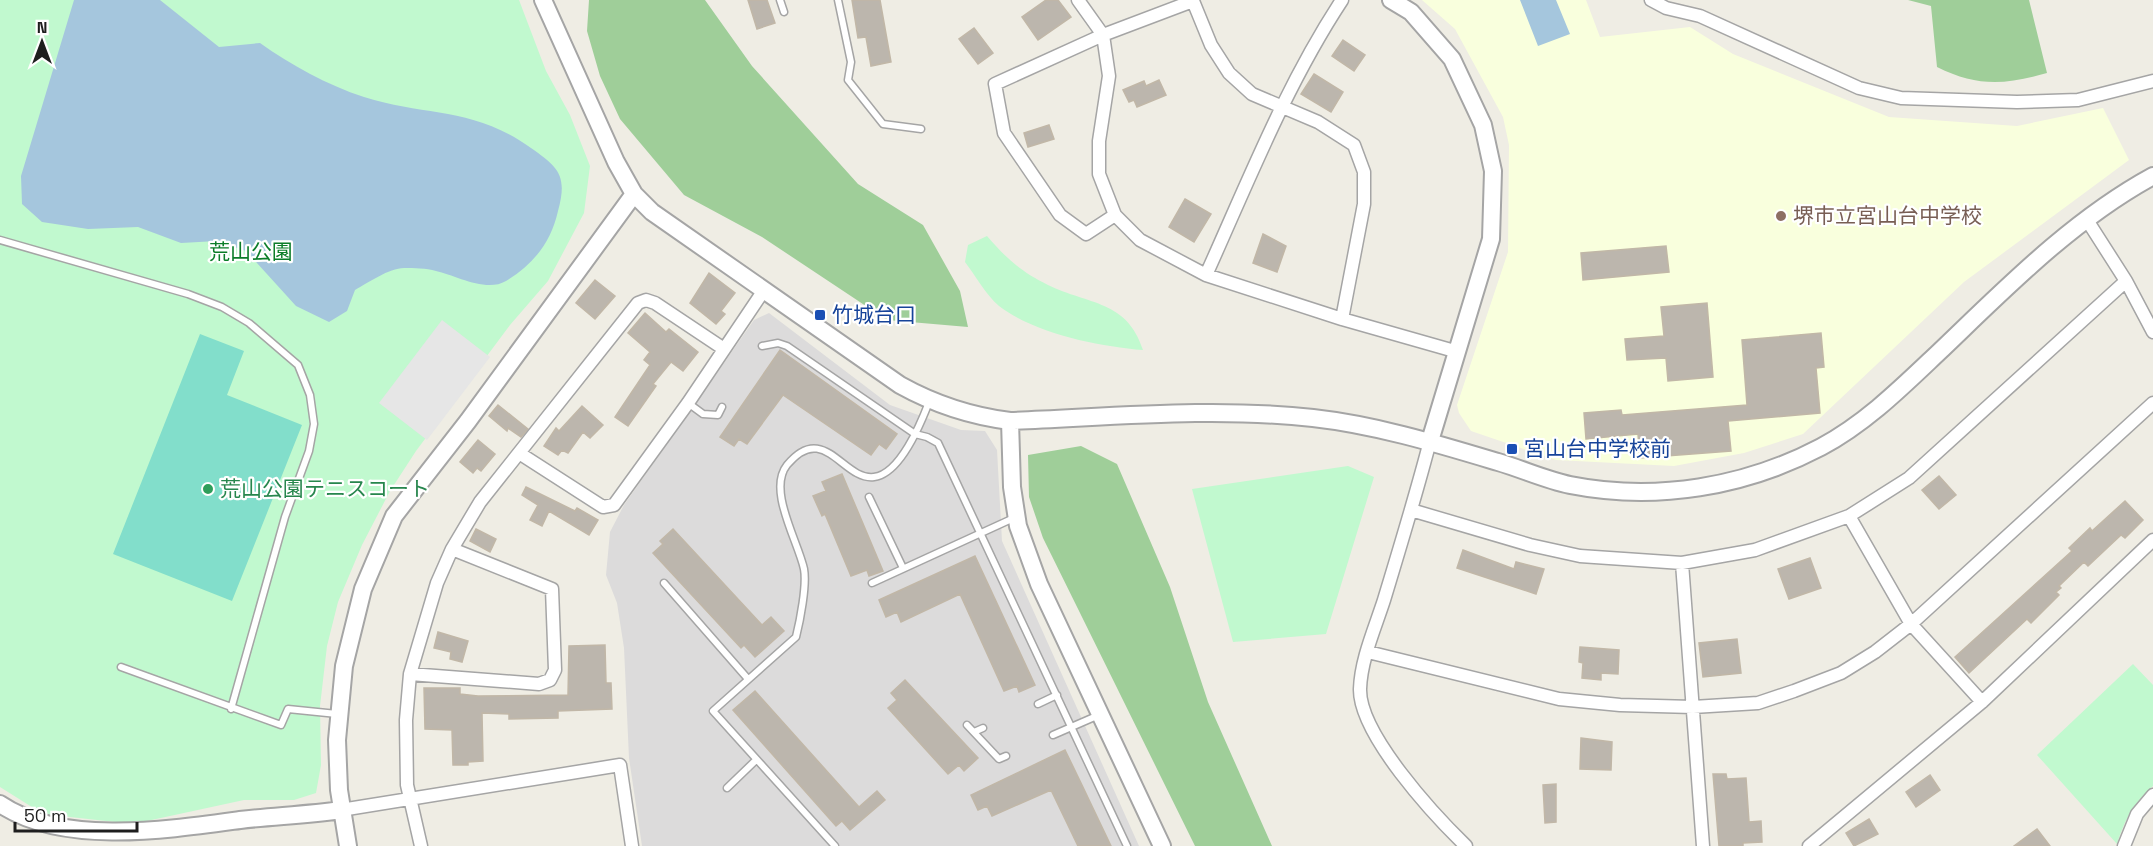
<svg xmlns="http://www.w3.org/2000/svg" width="2153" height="846" viewBox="0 0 2153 846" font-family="'Space Grotesk','Noto Sans JP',sans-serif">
<rect width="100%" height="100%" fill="#efede4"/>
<path fill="#dcdbdb" d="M769,313l121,92 71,25 24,1 12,19 5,91 137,305h-497l-13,-88 -5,-110 -7,-45 -11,-28 4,-43 14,-27 130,-185z"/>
<path fill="#f9ffdd" d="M1422,0h164l14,37 90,-10 43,27 156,63 128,9 86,-18 26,52 -165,122 -161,152 -59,19 -70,13 -118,-6 -85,-29 -12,-18 -2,-8 51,-153 1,-107 -6,-28 -48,-88z"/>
<path fill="#9fce99" d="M589,0h116l47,66 106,118 65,41 37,66 8,36 -81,-7 -125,-83 -78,-42 -64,-76 -20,-43 -13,-45z
M1908,0h121l18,73c-42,12 -70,14 -110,-6l-6,-61z
M1081,446l36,18 53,123 38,115 64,144h-77l-152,-308 -14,-41 -1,-42z"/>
<path fill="#c1f9cf" d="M0,0h519l27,71 24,44 20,51 -6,47 -36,68 -38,44 -94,126 -26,40 -28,54 -24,57 -11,44 -7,60 1,59 -5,28 -22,7h-50l-111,24 -90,-10 -43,-27z
M987,236c19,22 34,36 61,49 41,20 79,15 95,65 -45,-4 -107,-16 -144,-44 -13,-11 -24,-31 -34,-44l3,-17z
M1348,466l26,11 -48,157 -93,8 -41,-153z
M2133,664l20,21v101c-20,18 -28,33 -36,58l-80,-89z"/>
<path fill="#82decb" d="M200,334l44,17 -17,44 75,30 -70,176 -119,-47z"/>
<path fill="#e6e6e6" d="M442,320l48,37 -63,83 -48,-37z"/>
<path fill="#a5c6dd" d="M74,0h86l59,47 41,-4c31,22 67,42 104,54 63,20 108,9 167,51 27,19 37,27 27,63 -7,31 -24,53 -52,70 -20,12 -51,-6 -70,-10 -10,-3 -22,-3 -32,-3 -15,0 -36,15 -49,22l-8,21 -18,11 -33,-16 -50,-55 -29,-10 -36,2 -43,-16 -50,2 -46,-7 -20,-18 -1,-28z
M1520,0h36l14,34 -32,12z"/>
<path fill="#bcb6ad" stroke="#c1b7a7" stroke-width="1.5" d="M748,0h19l8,23 -18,6z
M852,0h28l11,62 -20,4 -5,-29 -8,1z
M1046,0h12l13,17 -33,23 -16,-23z
M974,28l19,25 -15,11 -19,-25z
M1343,40l22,15 -11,16 -22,-15z
M1314,74l29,18 -12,20 -30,-18z
M1159,80l7,15 -29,12 -3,-7 -5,2 -6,-12 21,-9 2,5z
M1049,125l5,14 -26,8 -4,-14z
M1185,199l26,15 -17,28 -25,-15z
M1263,234l23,12 -9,26 -24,-9z
M1666,246l3,26 -86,8 -2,-27z
M709,273l26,20 -14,18 4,3 -9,10 -26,-21z
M595,280l20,16 -20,23 -19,-16z
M1707,303l6,74 -45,4 -2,-23 -39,2 -2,-21 39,-3 -3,-29z
M645,313l21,19 3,-3 29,23 -15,19 -12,-9 -18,22 3,2 -28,40 -13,-9 35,-52 -6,-5 6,-8 -22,-19z
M1821,333l3,34 -8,1 4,45 -92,8 3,30 -91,7 -2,-24 -52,5 -2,-26 37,-3 1,5 125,-10 -5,-65z
M780,350l117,84 -11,15 -7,-5 -8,11 -88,-60 -36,49 -8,-5 -5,7 -14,-9z
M498,405l30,24 -7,8 -13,-9 -1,3 -18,-15z
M582,406l21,19 -13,13 -7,-6 -15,21 -6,-3 -4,5 -14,-9 12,-18 3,3z
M478,440l17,14 -14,17 -4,-3 -4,5 -13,-11z
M842,474l41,97 -14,5 -2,-6 -16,6 -26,-62 -3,2 -9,-20 13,-5 -4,-9z
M1939,476l17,19 -17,14 -17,-19z
M526,487l49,24 2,-3 21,12 -9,15 -40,-24 -7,15 -12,-6 8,-15 -16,-10z
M2125,501l18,19 -18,18 -4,-3 -33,31 -4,-4 -25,24 2,2 -5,4 3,3 -28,28 -4,-4 -58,54 -14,-16 117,-106 -3,-3 21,-20 2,3z
M476,529l20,10 -6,13 -20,-11z
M673,529l89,96 9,-8 13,14 -29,26 -11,-12 -3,3 -88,-95 10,-9 -3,-3z
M1463,550l51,19 2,-7 28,7 -8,25 -79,-26z
M975,556l60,129 -16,7 -2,-6 -13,5 -44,-97 -59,28 -4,-10 -11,5 -7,-17z
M1810,558l11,30 -32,11 -11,-30z
M438,632l30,9 -6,21 -12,-3 1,-7 -17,-4z
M1737,639l4,34 -38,4 -4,-34z
M605,645l1,38h5l1,26 -54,2v7l-49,1v-5l-27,-1 1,48 -15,1v3h-15l-1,-35 -27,-1 -1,-41h36v6l18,2 90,-1 1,-49z
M1580,647l39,3 -1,24 -17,-1v7l-19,-2 1,-15 -4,-1z
M905,680l73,78 -14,13 -5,-6 -11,9 -60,-66 9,-8 -6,-7z
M755,691l104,116 18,-16 8,9 -35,30 -8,-9 -6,5 -103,-116z
M1581,738l31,4 -1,28 -31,-1z
M1065,750l16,33 30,63h-33l-27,-56 -59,26 -5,-10 -9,4 -7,-15z
M1713,774h13l1,5 19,-1 3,44 12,-1 1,21 -19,1v3h-24z
M1930,775l10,15 -24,17 -10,-15z
M1556,784v38l-11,1 -2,-38z
M1869,819l9,15 -24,12 -8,-13z
M2037,829l13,17h-36z"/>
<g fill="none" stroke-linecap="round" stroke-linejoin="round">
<g stroke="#a5a5a5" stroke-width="9">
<path id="service" d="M780,0l4,12
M838,0l13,62 -3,18 35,44 38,5
M0,240l188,54 34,13 27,16 49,42 12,30 4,29 -5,27 -24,66 -54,192
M762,346l16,-3 9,3 128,88 12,3 11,6 189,403
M688,403l15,11 15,1 4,-8
M869,497l34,71
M664,583l84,96
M872,583l144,-66
M121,667l160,58 7,-16 49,5
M1038,704l19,-9
M967,725l32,34 7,-3
M974,732l9,-4
M1053,735l46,-20
M727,788l29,-28
M835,846l-122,-135 83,-74c4,-16 11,-52 8,-68 -6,-28 -37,-79 -17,-104 37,-45 56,16 87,12 26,-3 47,-54 55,-75"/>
</g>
<g stroke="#a5a5a5" stroke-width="15">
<path id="minor" d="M1078,0l25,35 6,41 -10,65v33l16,41 25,25 66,35 136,44 116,33
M1651,0l15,8 34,8 159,72 42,10 116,4 61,-2 75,-19
M1115,215l-29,19 -26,-19 -56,-82 -9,-49 108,-49 90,-34 18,44 18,28 23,21 66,28 36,23 10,27v32l-22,115
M2087,220l39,61 27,51
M1206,275c42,-93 80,-190 136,-275
M1430,441c-14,54 -30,106 -46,159 -9,28 -23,59 -24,89 -1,45 74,126 106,157
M519,453l84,54 11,-2 74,-102 76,-113
M1411,510l119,35 50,11 102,7 73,-13 94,-34 60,-38 217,-197
M1849,516l62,108 71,78
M1682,563l21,283
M1368,652l191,47 61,6 73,2 65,-4 36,-12 47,-18 34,-21 36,-28 242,-221
M410,674l129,10 11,-4 5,-10 -3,-81 -100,-40
M341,810l279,-45 12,81
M421,846l-14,-61 -1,-65 4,-46 27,-91 15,-34 28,-47 158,-199 8,-3 9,3 69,46
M1809,846l173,-144 171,-162
M2124,846l13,-32 16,-19"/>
</g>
<g stroke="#a5a5a5" stroke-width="20">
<path id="tertiary" d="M543,0l73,162 18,32 18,18 248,173c36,20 70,31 110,36 101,-4 203,-14 303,-3 63,7 125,26 185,44 24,7 48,18 72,23 86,17 175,2 251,-38 45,-24 81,-60 118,-95 66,-63 133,-132 214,-176
M1391,0l20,12 41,47 31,66 10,46 -2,68 -61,202
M1010,421l2,66 6,39 21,58 123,262
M0,804c62,42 167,26 240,16 34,-4 67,-5 101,-10
M348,846l-9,-56 -2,-50 7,-74 19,-77 31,-73 74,-95 166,-227"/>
</g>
<use href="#service" stroke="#fff" stroke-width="6"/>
<use href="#minor" stroke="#fff" stroke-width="12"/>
<use href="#tertiary" stroke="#fff" stroke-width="16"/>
</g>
<circle fill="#8d6e63" stroke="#fff" stroke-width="2" cx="1781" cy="216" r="6"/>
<g fill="#1a4fb4" stroke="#fff" stroke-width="2">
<rect x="814" y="309" width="12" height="12" rx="3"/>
<rect x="1506" y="443" width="12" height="12" rx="3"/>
</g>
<circle fill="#2e9e5b" stroke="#fff" stroke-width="2" cx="208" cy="489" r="6"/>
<g text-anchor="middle" stroke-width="4.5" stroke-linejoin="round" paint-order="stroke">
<g font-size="21" fill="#785e54" stroke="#fff" text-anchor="start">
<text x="1793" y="223">堺市立宮山台中学校</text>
</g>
<g font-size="21" fill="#0c7d29" stroke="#fff">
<text x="251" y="259">荒山公園</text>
</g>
<g font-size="21" fill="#164399" stroke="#fff" text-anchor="start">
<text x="832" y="322">竹城台口</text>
<text x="1524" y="456">宮山台中学校前</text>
</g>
<g font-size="21" fill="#27864d" stroke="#fff" text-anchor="start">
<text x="220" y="496">荒山公園テニスコート</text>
</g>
</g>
<g transform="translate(42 42)" stroke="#ffffff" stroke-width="4.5" paint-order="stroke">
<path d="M0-4.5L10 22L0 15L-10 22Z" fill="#1e1e1e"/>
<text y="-9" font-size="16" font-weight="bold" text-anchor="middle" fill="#1e1e1e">N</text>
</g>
<path d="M15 822v9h122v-9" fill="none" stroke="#1e1e1e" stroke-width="3"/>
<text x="24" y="822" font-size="18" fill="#1e1e1e" stroke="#ffffff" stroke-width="4.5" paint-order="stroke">50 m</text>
</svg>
